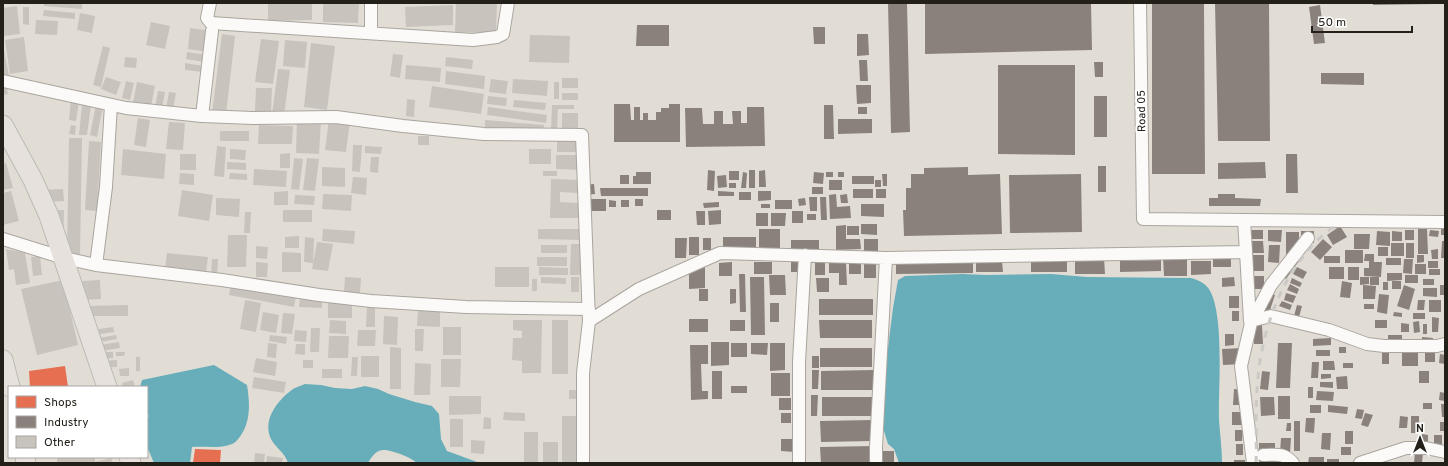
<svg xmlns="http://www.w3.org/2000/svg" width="1448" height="466" viewBox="0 0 1448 466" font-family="Overpass,sans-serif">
<rect width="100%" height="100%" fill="#e2ddd4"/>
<path fill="#68adba" d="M963,274l23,1 65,-1 36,3 104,1c7,2 14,5 18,11 16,26 9,99 10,131 1,14 3,29 3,43h-323l-5,-14 -6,-5 -4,-13 -2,-20v-27l4,-20 7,-56 5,-28 7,-4z
M214,365l33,20c3,18 4,38 -8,53 -2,2 -4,5 -7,6 -12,5 -27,2 -40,3l-2,16h-36l-6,-14 -1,-29 2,-4 -2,-4v-25h-7l2,-7z
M305,384l16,1 14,3 17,1 13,-3 13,3 11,5 26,8 17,4 7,8 2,25 6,12 33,12h-63c-6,-6 -27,-14 -35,-13 -7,1 -11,8 -14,13h-80c-3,-11 -14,-16 -18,-26 -7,-19 9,-38 23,-48 3,-2 8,-3 12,-5z"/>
<path fill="#e76f51" d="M65,366l3,21h-38l-1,-16z
M195,449l26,1 -1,13h-27z"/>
<path fill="#8a817c" d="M888,3h19l3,129 -19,1z
M925,3h166l1,47 -167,4z
M1152,3h52l1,171h-53z
M1215,3h54l1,138h-52z
M1373,3h62v1l-62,1z
M1320,5l5,38 -11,1 -5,-37z
M637,25h32v21h-33z
M813,27h12v17h-11z
M857,34h11l1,21 -12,1z
M859,60h8l1,21h-8z
M1094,62h9v15h-8z
M998,65h77v90l-77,-1z
M1321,73h43v12l-43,-1z
M856,85h15v18l-14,1z
M1094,96h13v41h-13z
M614,104h16l1,16h3v-13h6v13h3v-7h5v7h8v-8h5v-4h8v-4h11v38h-66z
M824,105h9l1,34h-10z
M747,107h17l1,39 -79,1 -1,-39h17l1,16h11v-13h9v13h10l-1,-13h9v12h6z
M858,107h9v7h-9z
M838,119h34v14l-34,1z
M1286,154h11l1,39h-12z
M1265,162l1,16 -48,1v-16z
M1098,166h8v26h-8z
M968,167v8l32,-1 2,60 -98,2 -1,-26h3v-22h5v-14h13v-6z
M708,170l7,1 -1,20 -7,-1z
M749,170h6v18h-6z
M765,170l1,17h-7v-16z
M729,171h10v9h-10z
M636,172h15v12h-18v-8h3z
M743,172l4,1 -1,15h-5z
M814,172l10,1 -1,11 -10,-1z
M826,172h7v5h-7z
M838,172h6v5h-6z
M882,174h5v12h-4z
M1081,174l1,58 -72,1 -1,-58z
M620,175h9v9h-9z
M726,175l1,12 -9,1 -1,-12z
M852,176h22v8h-22z
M829,180h13v10h-13z
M875,180h6v7h-6z
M729,183h7v5h-7z
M594,184l1,10 -9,1 -1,-10z
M812,187h11v7h-11z
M600,188h48v8h-47z
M853,189h20v9h-20z
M876,189h10v9h-10z
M718,191l16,1v4h-16z
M758,191h13v9l-13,1z
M739,192h12v8h-12z
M836,194l1,13 13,-1 1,12 -21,1 -1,-24z
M847,194l1,9h-7l-1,-8z
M1218,194h17v4l26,1 -1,7h-51v-8h9z
M809,197h8v14h-7z
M820,197h6l1,23h-6z
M805,198l1,7 -7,1 -1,-7z
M590,199h16v12h-16z
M635,199h8v7h-8z
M609,200l7,1v6h-7z
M621,200h8v7h-8z
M775,200h17v9h-17z
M719,202v5l-15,1 -1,-5z
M761,204h9v4h-9z
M861,204h23v13l-23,-1z
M657,210h14v10h-14z
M721,210v14l-12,1 -1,-14z
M696,211h9v14h-8z
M792,211h11v12h-11z
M756,213h12v13h-12z
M771,213h15l-1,13h-14z
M807,214h9v6h-9z
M861,224h16v11l-16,-1z
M846,225v14h14l1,10 -25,1v-24z
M847,226h12v9h-12z
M1340,226l7,11 -14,8 -6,-10z
M1441,228h4v7h-4z
M759,229h21v21h-21z
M1418,229h9l1,25h-10z
M1248,230h15v9h-15z
M1268,230h14l-1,12 -13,-1z
M1405,230h9v10h-9z
M1430,230l9,1 -1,6 -9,-1z
M1301,231h13v12h-13z
M1377,231l13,1v14l-14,-1z
M1392,231l10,1v9h-10z
M1286,232h13v29l-13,18 -10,-7 10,-15z
M1354,234h16l-1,15h-15z
M689,237h10v18h-10z
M723,237h33v12h-33z
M675,238h12l-1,20h-11z
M703,238h8v12h-8z
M864,239h14v13h-14z
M1323,239l9,8 -12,13 -9,-8z
M791,240h28v12h-28z
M1248,241h15l1,12h-16z
M1442,241h3v17h-4z
M1391,243h13v13h-13z
M1406,243h8v15h-8z
M1269,245h11l-1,18 -11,-1z
M1378,247h10v9h-10z
M1438,249v10h-6l-1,-9z
M1345,250h18v13h-18z
M1365,254h9v8h8l-1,15 -17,-1v-8h5v-7h-5z
M1248,255h16v16h-16z
M1417,255h7v7l-7,1z
M1187,256v20h-23l-1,-19z
M1324,256h16v7h-16z
M1104,258l1,16h-30v-15z
M1213,258h18v9h-18z
M1386,258h15v7h-15z
M1404,259h9l-1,15 -9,-1z
M1031,260h36v12h-36z
M1161,260v11l-41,1v-11z
M815,261h10v14h-10z
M973,261v12l-77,1v-12z
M976,261h26l1,11h-27z
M1191,261h20v13l-20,1z
M1428,261h10v7h-10z
M732,262v14h-13v-13z
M754,262h18v12h-18z
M791,262h8v10h-8z
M829,263h17l1,22h-8v-12h-10z
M849,263h12v11h-12z
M864,263h12v15h-12z
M1415,264h11v10h-11z
M705,265v23l-16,1v-20z
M1297,267l10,5 -4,7 -10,-5z
M1329,267h15v12h-15z
M1348,267h11v13h-11z
M1429,269h11v6h-11z
M1387,273h15v7l-15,1z
M739,274h6l1,38h-6z
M769,275h16l1,20h-16z
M1405,275h13v8h-13z
M1249,276h15v13h-15z
M750,277h14l1,58h-14z
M1234,277l1,9 -13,1v-9z
M1360,277h9v7l-9,1z
M1370,277h9v8h-9z
M816,278h13v14h-12z
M1292,278l10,5 -2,4 -10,-4z
M1423,279h11v6h-11z
M1342,281l10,2 -2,15 -10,-1z
M1392,281h9v8h-9z
M1383,282h5v8h-5z
M1290,284l9,5 -2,5 -10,-4z
M1363,285l13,1 -1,13h-12z
M1404,285l11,4 -6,21 -12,-4z
M1440,285h5v10h-5z
M1423,288h14v9l-14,-1z
M699,289h9v12h-9z
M730,289h6v14l-6,1z
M1269,293l6,2 -7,21 -5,-1z
M1286,293l10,3 -3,7 -9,-3z
M1379,294l10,1 -2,19 -10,-2z
M1229,296h10v12h-10z
M819,299h54v16h-54z
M1418,300h7l-1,10h-7z
M1429,300h12v12h-12z
M1282,301l10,4 -2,5 -11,-4z
M770,303h9v19h-9z
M1364,304h10v5h-10z
M1297,305l5,1 -3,11 -5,-1z
M1232,311h7v10h-7z
M1394,312l8,1v4l-9,-1z
M1413,313h12v6h-12z
M1432,317l7,1 -1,14h-6z
M689,319h19v13h-19z
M730,320h15v11h-15z
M819,320h53v18h-52z
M1375,320h12v8h-12z
M1419,321l1,11 -6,1 -1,-11z
M1401,323l8,1v8h-8z
M1423,324h4v10h-4z
M1253,325h9l1,19h-9z
M1225,334h9v11l-9,1z
M1388,335h14v7h-14z
M1422,337l11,1v5l-11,-1z
M1331,338v7l-18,1v-7z
M711,342h18v23l-18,1z
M731,343h16v14h-16z
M751,343h17l-1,12 -16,-1z
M770,343h15v27l-15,1z
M1278,343h14l-2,45h-14z
M690,345h18v19h-7l1,27h6v8l-17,1z
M1339,347h7v6h-7z
M820,348h52v19h-52z
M1243,348l1,16 -21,1 -1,-16z
M1425,348l10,1v13h-10z
M1316,350h14v6h-14z
M1402,350h16v16h-16z
M1382,351h7v13h-7z
M1440,354l5,1v9l-6,-1z
M812,356h7v12h-7z
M1323,361h11l1,9h-12z
M1312,362h7l-1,16h-7z
M1343,363h10v5h-10z
M812,370h7l-1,19h-6z
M873,370v20h-52v-19z
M712,371h10v28h-10z
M1262,371l8,1 -2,18 -8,-1z
M1419,371h10v12h-10z
M771,373h19v23h-19z
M1321,374h10v4l-10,1z
M1347,376l1,13h-11l-1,-12z
M1320,382h13v6l-13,-1z
M731,386h16v7h-16z
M1308,387h5v11h-5z
M1234,389l9,1v15h-10z
M1317,391l17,1 -1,9 -17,-1z
M1440,392l5,1v8l-6,-1z
M811,395h7l-1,21h-6z
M1278,396h12v23h-12z
M822,397h50v19h-50z
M1260,397h14l1,18 -14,1z
M779,398h12v12h-12z
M1423,403h9v6h-9z
M1441,404h4v13h-3z
M1310,405h11v8h-11z
M1328,405l20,2 -1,7 -19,-2z
M1357,409l7,1 -2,9 -7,-1z
M1232,412h10v13h-10z
M781,413h10v10h-10z
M1365,413l8,2 -5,12 -7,-2z
M1400,416l8,1 -1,11h-8z
M1411,416h8v17h-8z
M1306,418h9l-1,15 -9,-1z
M872,420l1,21 -52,1 -1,-21z
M1294,421h6v30h-6z
M1440,422h5v9h-5z
M1287,423h4v8h-5z
M1235,430h8l-1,11h-7z
M1345,431h8v13h-8z
M1322,433h9l-1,17 -9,-1z
M1422,434l6,1v7l-7,-1z
M1434,435h8v12h-8z
M1281,438h10l-1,15h-10z
M781,439h14l-1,13 -13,-1z
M1259,443h16v10h-16z
M1236,444h7v11h-7z
M872,446l1,17h-52l-1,-16z
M1341,447h10v8h-10z
M881,451h13v12h-12z
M1415,452l8,1 -1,10h-8z
M1309,457h15v6h-16z
M1260,459h24v4h-24z
M1327,459h12v4h-12z
M1234,460h11v3h-11z"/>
<path fill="#c8c3bd" d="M44,3h38v6l-38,-3z
M268,3h44v17l-44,1z
M323,3h36l-1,20 -35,-1z
M456,3h41l-1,30 -41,-1z
M453,5v20l-47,2 -1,-20z
M17,6l3,28 -17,2v-28z
M23,7h6v18l-6,-1z
M44,10l31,3v6l-32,-3z
M80,13l15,3 -3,17 -15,-3z
M36,20l22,1 -1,14 -22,-1z
M151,22l19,4 -5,23 -19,-4z
M190,28l20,3 -3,21 -19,-3z
M222,34l13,2 -9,78 -14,-1z
M530,35l40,1 -1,27 -40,-1z
M24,37l4,34 -18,3 -5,-34z
M261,39l18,2 -6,43 -18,-2z
M285,40l22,2 -2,26 -22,-2z
M311,43l24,3 -8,64 -23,-3z
M3,45l6,30 -6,1z
M103,46l7,2 -9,39 -8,-2z
M187,52l20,3 -2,7 -19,-3z
M393,54l10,1 -3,23 -10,-2z
M125,57l12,1 -1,10 -12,-1z
M446,57l27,3 -1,9 -27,-3z
M185,63l19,3 -1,6 -18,-2z
M406,65l35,3 -1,14 -35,-3z
M278,69l12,1 -6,45 -12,-1z
M446,71l39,5 -1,13 -39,-5z
M106,77l15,5 -5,13 -15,-6z
M562,78h16v10h-16z
M491,79l17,2 -2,13 -17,-2z
M513,79l35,2 -1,15 -35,-3z
M126,81l8,2 -4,17 -8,-2z
M137,82l18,4 -4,21 -18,-4z
M554,82h5v17h-5z
M432,86l52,8 -3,20 -52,-7z
M3,88h4l1,6 -5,1z
M256,88h16l-1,24 -16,-1z
M158,91l7,1 -3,17 -7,-2z
M169,92l7,1 -3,17 -7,-1z
M562,93h16v7h-16z
M488,96l19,2 -1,8 -19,-2z
M407,99l8,1 -1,17 -8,-1z
M71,100l8,1 -3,20 -7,-1z
M514,100l32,3 -1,7 -32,-3z
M82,104l9,1 -4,30h-8z
M96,105l7,1 -6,31 -7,-2z
M552,105h22v4h-16l-1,22h-6z
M488,107l59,8 -1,8 -59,-8z
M562,113h16v17h-16z
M138,118l12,2 -4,27 -12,-2z
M329,119l21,2 -4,31 -21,-2z
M297,120l24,1 -2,33 -23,-1z
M485,120l59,5 -1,8 -58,-4z
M169,122l16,1 -2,27 -17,-1z
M71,125l5,1 -1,9 -6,-1z
M259,125l34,1 -1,18h-34z
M220,131h29v10h-29z
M418,136h11v9h-11z
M69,138h13l-2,116h-13z
M557,139h23v13h-23z
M89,141l12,1 -4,69 -12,-1z
M353,145h9l-2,27 -8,-1z
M217,146l9,1 -2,30 -10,-1z
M365,146l17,1 -1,7 -16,-1z
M123,149l43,5 -2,25 -43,-4z
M230,149l16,1 -1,10 -15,-1z
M529,149h22v15h-22z
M290,153v15h-10v-14z
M180,154h16v16h-16z
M556,155h25l-1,15 -24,-1z
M371,157h8l-1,16 -8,-1z
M294,158l9,1 -4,31 -8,-1z
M307,158l12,1 -4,32 -12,-1z
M227,162l19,1v7l-19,-1z
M6,163l7,25 -10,2v-26z
M322,167l23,1v19l-23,-1z
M254,169l33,2 -1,16 -33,-2z
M543,171h14v5h-14z
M180,173l14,1v11l-15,-1z
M230,173l17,1v6l-18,-1z
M353,177l14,1 -1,17 -15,-2z
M551,179l28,1v13l-19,-1v10l19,1v15h-29z
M63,189l1,12 -21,1v-12z
M182,190l31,5 -4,26 -31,-5z
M11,191l8,30 -16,4v-32z
M288,191v14h-14v-13z
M323,194l29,1 -1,16 -29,-2z
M295,195l20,1 -1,9 -20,-1z
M216,198l24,1 -1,18 -23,-2z
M56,210h8l-1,40z
M283,210h29v12h-29z
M245,212h6l-1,21h-6z
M323,229l32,2 -1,13 -32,-3z
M538,229h44v11l-44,-1z
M228,235h19l-1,32h-19z
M299,236v12h-14v-11z
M305,237l9,1 -1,25 -9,-1z
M317,242l16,2 -5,27 -16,-2z
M571,244h10l-1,31h-10z
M541,245h26v8h-26z
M256,246l12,1 -1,12 -11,-1z
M6,249l19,4 5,30 -14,2 -2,-16 -5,1z
M282,252l19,1v19h-19z
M167,253l41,4 -2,16 -41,-5z
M40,256l2,19 -9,1 -2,-19z
M537,257h30v9h-30z
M212,259h6l-1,17h-6z
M256,262l12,1 -1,14h-11z
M495,267h34v20h-34z
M539,267l29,1v7h-29z
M345,277l16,1 -1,15 -16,-1z
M541,277l25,1v6l-25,-1z
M571,277h8v15h-8z
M532,279h5v12h-5z
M63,280l15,65 -41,10 -16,-66z
M100,280l1,19 -18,1 -1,-19z
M231,285l65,12 -2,10 -65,-12z
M300,298l22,2v8l-23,-1z
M245,300l16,3 -5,29 -16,-3z
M328,301h24v17h-24z
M128,305v11h-41l-1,-10z
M367,305h8v22h-9z
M418,311h22v16l-23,-1z
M263,312l16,3 -3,18 -16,-3z
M283,313l12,1 -3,20 -11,-1z
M384,316l14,1 -1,28 -14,-1z
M330,320l16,1v13l-17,-1z
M513,320h29l-1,53h-19v-12l-10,-1 1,-22h9v-7l-9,-1z
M552,320h16v54h-16z
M113,327l1,5 -21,3 -1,-5z
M443,327h18v28h-18z
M311,328h9l-1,24h-9z
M415,329h9l-1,22h-8z
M295,330l12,1 -1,11 -12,-1z
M358,330h18l-1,16h-18z
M116,335l1,4 -18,3 -1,-4z
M270,335l17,2 -1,7 -17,-3z
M329,336h20l-1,22h-20z
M119,342l1,6 -19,3 -1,-6z
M268,343l9,1 -1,14 -9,-1z
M296,344h9v11l-10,-1z
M390,347l11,1v41h-11z
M98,352h15v6l-15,1z
M116,352h9l-1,4h-8z
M361,356h18v21h-18z
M136,357h4v14h-4z
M352,357h6l-1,19h-6z
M256,358l21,4 -2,14 -22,-4z
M441,359h20l-1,28h-19z
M117,360v7h-15l-1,-6z
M303,360h10v8h-10z
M415,363l16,1 -1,31h-16z
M129,368v8h-9l-1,-7z
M322,369h20v9h-20z
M254,377l32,5 -2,11 -32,-5z
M133,380l2,7h-12l-1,-4z
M569,390h11v9h-11z
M449,396h32v18l-32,1z
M504,412l21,1v8l-22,-1z
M562,416h17v47h-17z
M484,417l7,1v11h-8z
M450,419h13v28h-13z
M524,432h14v31h-14z
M471,440l14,1 -1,13 -13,-1z
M543,442h15v21h-15z
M255,453l10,1 -1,9h-10z
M267,456l16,2 -1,5h-16z
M57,457h38v5l16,-4 2,5h-56z"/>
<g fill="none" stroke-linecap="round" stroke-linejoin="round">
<g stroke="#a9a59e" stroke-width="14">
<path id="street" d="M210,3l-3,15 4,5 262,17 24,-3 6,-3 5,-31
M371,3v29
M1140,3l3,216 302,3
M3,81l123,27 76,8 51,2 83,-1 67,9 81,8 98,1 7,186 50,-32 81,-36 166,5 360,-6 -2,-32
M202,116l10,-85
M3,239l61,19 32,7 126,15 97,15 52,6 95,6 123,2
M1246,252l4,69 21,-5 58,14 38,14 17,2h53l8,-2
M96,265l10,-78 5,-82
M1263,455c13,0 20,-3 30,8
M583,463v-90l6,-52
M799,463v-101l6,-107
M876,463v-16l10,-189
M1253,463l-12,-97 10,-43 20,-38 37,-47
M1360,463l46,-15h20l19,4"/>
</g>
<g stroke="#bcbab5" stroke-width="21">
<path id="primary" d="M3,125l30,55 16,36 58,171
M3,360l7,27
M25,457l1,6
M129,457l2,6"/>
</g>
<use href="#street" stroke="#fbfaf9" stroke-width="12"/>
<use href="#primary" stroke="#e6e1dc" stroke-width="19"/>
<path stroke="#cac9c6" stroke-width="3" stroke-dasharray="7 7" stroke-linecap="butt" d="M1256,463c1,-24 -1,-49 1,-73 3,-56 23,-116 65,-154 5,-5 11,-8 17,-12"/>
</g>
<g text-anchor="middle" stroke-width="4" stroke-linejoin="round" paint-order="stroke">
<g font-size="11" fill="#23201a" stroke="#fff">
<text transform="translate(1141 111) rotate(-91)" y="4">Road 05</text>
</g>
</g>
<rect width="1448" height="466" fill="none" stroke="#23201a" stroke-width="8"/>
<rect x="8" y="386" width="140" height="72" fill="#ffffff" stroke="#a7a6a3"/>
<rect x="16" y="396" width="20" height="12" fill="#e76f51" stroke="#a7a6a3"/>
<text x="44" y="406" font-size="12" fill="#23201a">Shops</text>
<rect x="16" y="416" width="20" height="12" fill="#8a817c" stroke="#a7a6a3"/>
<text x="44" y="426" font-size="12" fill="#23201a">Industry</text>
<rect x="16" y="436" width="20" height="12" fill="#c8c3bd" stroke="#a7a6a3"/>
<text x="44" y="446" font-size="12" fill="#23201a">Other</text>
<g transform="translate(1420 438)" stroke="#ffffff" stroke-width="3" paint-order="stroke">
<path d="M0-3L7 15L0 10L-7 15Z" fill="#23201a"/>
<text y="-6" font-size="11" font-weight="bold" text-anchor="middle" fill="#23201a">N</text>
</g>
<path d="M1312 26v6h100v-6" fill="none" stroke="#23201a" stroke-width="2"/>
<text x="1318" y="26" font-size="12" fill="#23201a" stroke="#ffffff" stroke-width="3" paint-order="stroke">50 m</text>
</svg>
